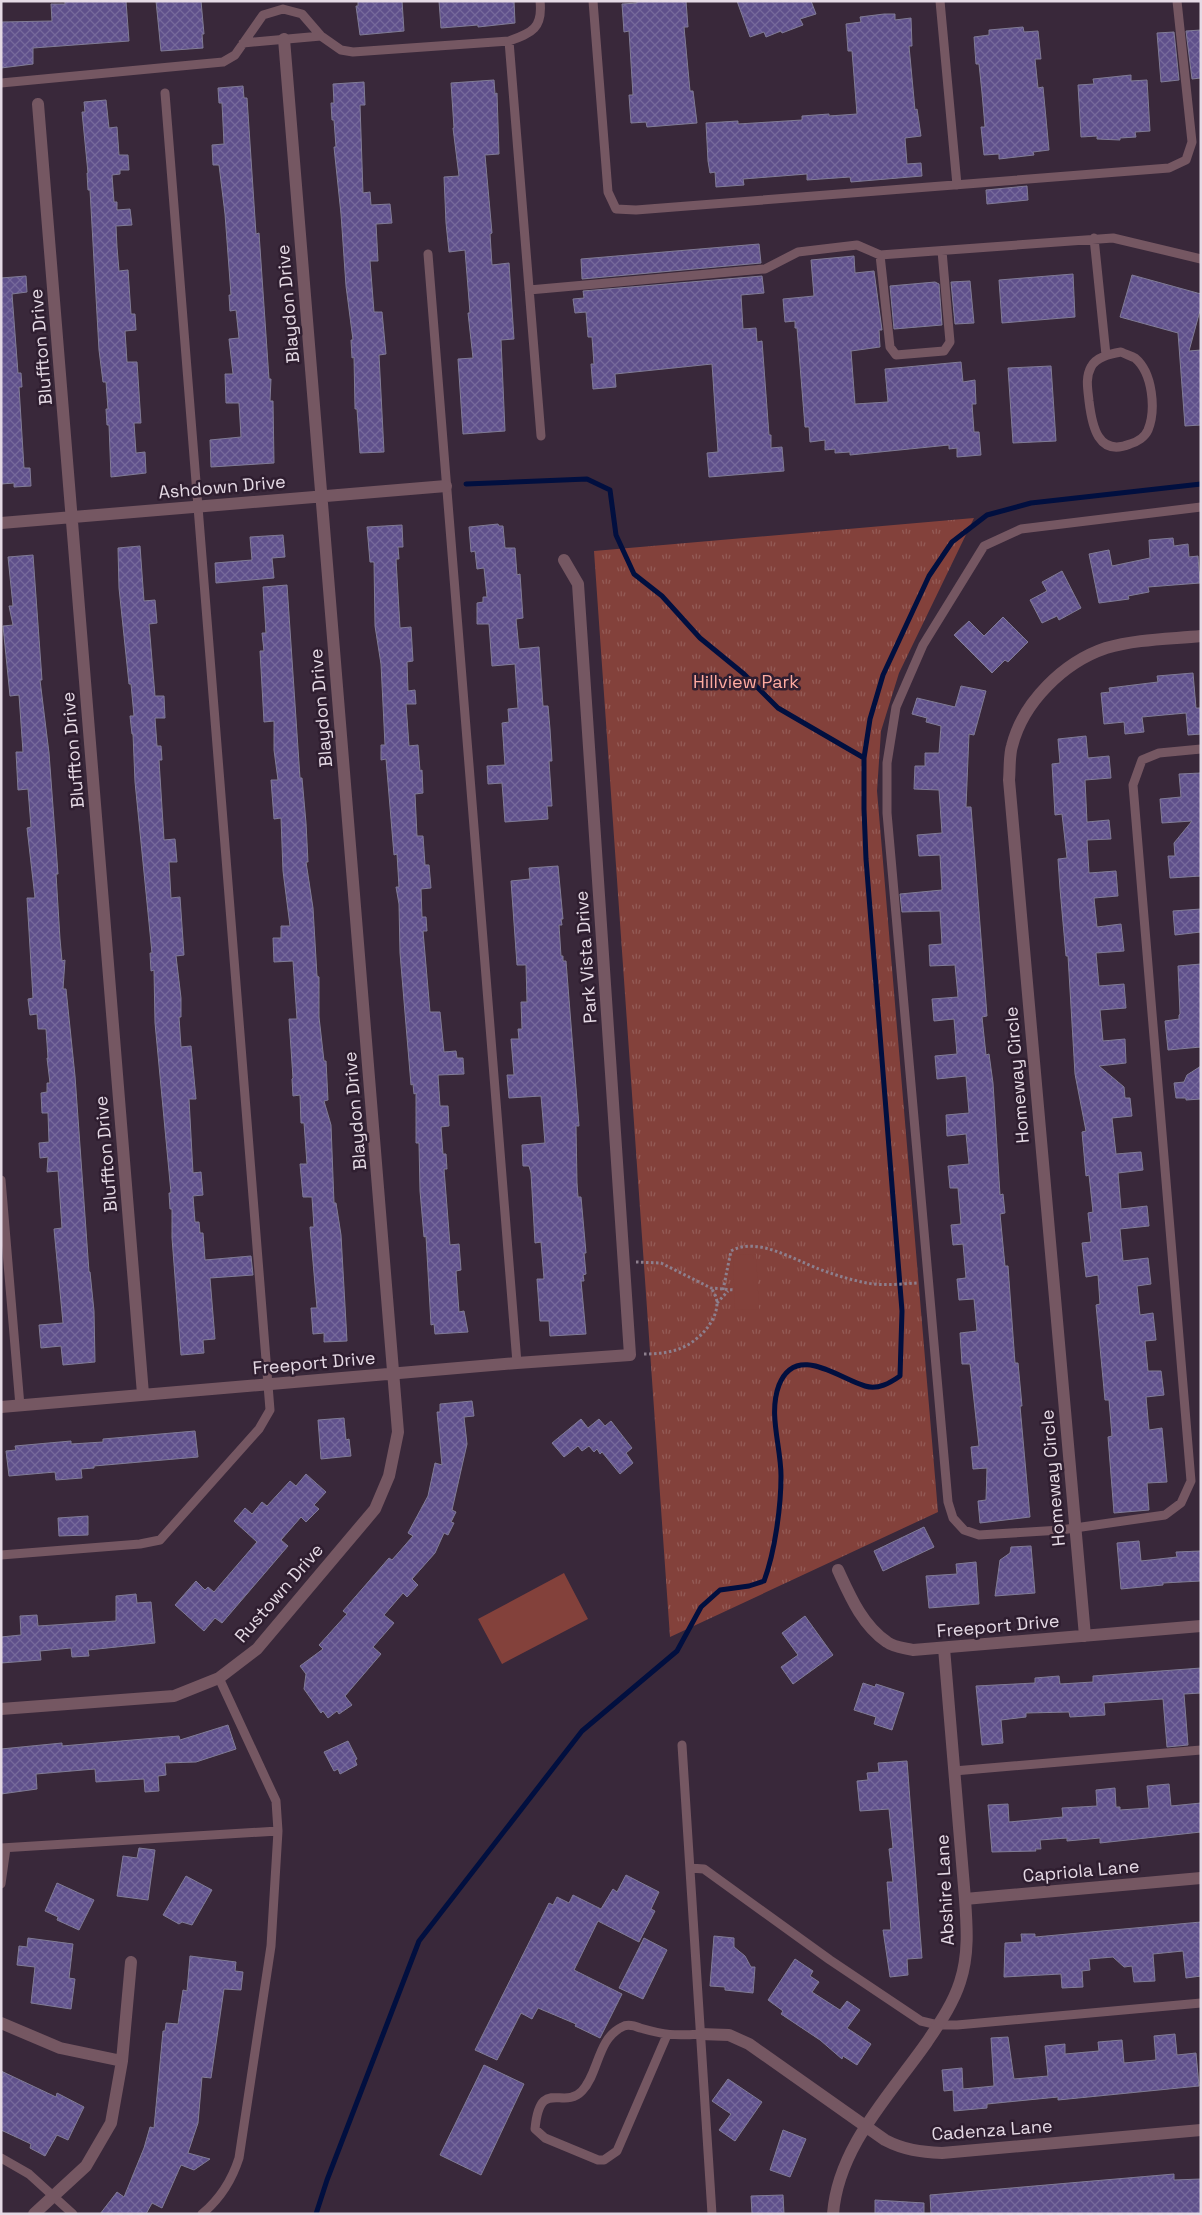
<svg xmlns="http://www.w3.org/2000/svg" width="1202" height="2215" viewBox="0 0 1202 2215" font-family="'Space Grotesk',sans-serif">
<defs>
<pattern id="grass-tufts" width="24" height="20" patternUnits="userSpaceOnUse" patternTransform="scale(1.25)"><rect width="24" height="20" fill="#83413b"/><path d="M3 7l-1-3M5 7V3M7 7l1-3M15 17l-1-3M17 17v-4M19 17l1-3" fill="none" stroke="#945c57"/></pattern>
<pattern id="building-cross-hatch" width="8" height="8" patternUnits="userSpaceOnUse" patternTransform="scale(1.25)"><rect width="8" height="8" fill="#5f508b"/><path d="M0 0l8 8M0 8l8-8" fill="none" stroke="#76699b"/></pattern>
</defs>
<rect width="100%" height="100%" fill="#39283a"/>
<path fill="url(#grass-tufts)" d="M974,518l-75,155 -18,58 -4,60 61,721 -268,125 -76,-1086z"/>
<path fill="#83413b" d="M756,1254l3,55 -24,1 -2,-55z
M564,1573l24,46 -86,45 -24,-45z"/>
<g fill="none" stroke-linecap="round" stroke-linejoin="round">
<path stroke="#010f3f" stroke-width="5" d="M466,484l121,-5 23,11 6,45 18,39 28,22 38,42 44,36 34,34 86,50
M316,2214l11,-34 92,-239 163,-210 95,-80 24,-44 19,-17 29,-4 15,-5c11,-29 17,-75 17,-105 0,-30 -13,-62 -2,-91 17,-42 59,-7 86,1 13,4 25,-3 35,-10l2,-65 -36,-452 -2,-50v-51l6,-39 13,-44 46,-99 23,-34 35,-27 44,-12 170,-19"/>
</g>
<path fill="url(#building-cross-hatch)" stroke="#807b95" d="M65,1h61l3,40 -96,7v16l-32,4v-46l51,-1 -1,-17h14z
M156,1h45l3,33h-2l1,14 -42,3z
M358,1h44l2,30 -44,4 -4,-29h2z
M439,1h75l1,22 -37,4v-2l-37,3z
M637,1h49l2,26h-4l6,64h3l4,32 -50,4 -1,-5 -15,1 -2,-28h4l-4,-64 -5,1 -2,-28 15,-1z
M737,1h74l5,13 -16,5 3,6 -21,8 -1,-2 -15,6 -2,-5 -14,5z
M884,14h11v6l16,-2 1,28h-3l6,64 2,-1 4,27 -16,2 2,26 14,-1 1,13 -71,6 -1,-5 -43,3v-6l-64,5 1,6 -28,2 -1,-15 -5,1 -2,-12 -2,-38 32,-2v3l64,-4v-4l27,-2v2l28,-2 -5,-63h-4l-2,-27 15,-2 -1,-5z
M1023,27l1,5 14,-1 3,28h-6l3,29 5,-1 6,63 -16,2 1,3 -35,4v-5l-15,1 -3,-28h4l-3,-34 -3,-29h-3l-2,-27 15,-2v-5z
M1201,30v48l-9,1 -6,-48z
M1174,32l5,48 -18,2 -4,-49z
M1131,75v6l16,-1 3,51 -15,1 1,5 -16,1v2l-23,-1v-3l-16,1 -3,-52 16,-1 -1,-5z
M494,80l1,14 2,-1 2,61 -14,1 7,78 -2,1 2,31 17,-2 5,76 -13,1 4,91 -42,3 -5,-75 15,-1 -5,-45h2l-5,-63 -16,2 -3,-29 -2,-46 15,-1 -6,-48h1l-3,-45z
M364,82l1,23h-5l3,88 7,-1 1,13 19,-1 2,19 -16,1 2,37h-8l4,51h8l4,42 -7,1 5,97 -24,1 -3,-44h-2l-1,-52 -2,1 -1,-18h2l-7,-54 -5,-72 -7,-67h2l-2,-27h-2l-1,-17h3l-1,-19z
M243,86l1,12h3l9,136 3,-1 10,146h2l-1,22h3l1,62 -63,4 -1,-27 31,-3 -2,-34h-13l-1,-29h8l-4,-35 10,-1 -3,-28 -6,1 -1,-16h2l-6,-81 -6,-49h-6l-1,-20 12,-1 -2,-41h-3l-1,-15z
M106,100l3,28 8,-1 2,28h9l1,15h-9v4l-8,1 2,27h3v8l13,-1 2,16 -16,1 1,21 2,24 9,-1 3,44h4l1,16 -11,1 2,31h10l4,61h-7l2,30 9,-1 1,21 -35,4 -2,-52h-2l-1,-16h2l-2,-27h-3l-4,-32 -9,-160h-2l-1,-17h1l-6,-61h3l-1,-10z
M1027,186l1,14 -41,4 -1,-14z
M759,244l2,19 -179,16 -1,-20z
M854,256l1,17 19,-2 8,59h-3l1,17 -29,4 4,53 33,-2 -3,-33 76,-7 2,20 12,-2 1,24h-4l2,28h5l2,23 -24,2v-9l-8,1v-4l-99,10v-3l-15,1v-4l-10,1v-10l-15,2 -1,-15h-4l-8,-99h-2v-7l-10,1 -2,-23 31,-3 -3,-36z
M1073,274l2,43 -73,6 -3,-43z
M1132,275l69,19v13l-12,44 12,-1v75l-16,1 -7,-93 -58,-16z
M26,276l1,16 -15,2 6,79h3l1,14h-3l5,81h6l1,18 -17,1v-4l-13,1v-206z
M762,276l2,17 -23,2 2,34 13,-1 1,14 5,-1 7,94h2v13l11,-1 2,24 -75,6 -2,-24 11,-1 -6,-88 -97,10 1,13 -23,2 -2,-25h3l-2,-27h-4l-2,-25 -11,1 -2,-14 11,-1 -1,-7z
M970,281l4,42 -19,1 -4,-42z
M935,282l4,2 3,41 -48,4 -4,-43z
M1051,366l5,75 -43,2 -5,-75z
M498,524l1,2h4l2,22h10l2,27 3,-1 3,44 -7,1 3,30 20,-2 4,59h5l2,23 2,32h-3l3,45h-5l1,13 -43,3 -3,-39 -14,1 -1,-18 18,-1 -3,-42 7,-1 -1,-13 10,-1 -3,-44 -23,2 -3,-42h-12v-21l6,-1v-5h4l-3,-29 -7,1 -2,-18 -4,1 -2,-25z
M402,525l1,22h-5l1,12h-3l4,69 11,-1 2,34 -6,1 1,29 7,-1 1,14h-10l3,42 9,-1 2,26 2,-1 1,23 -8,1 2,42h6l2,29h4l2,23 -10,1 1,28h4l1,14h-4l7,81h10l4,40 12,-1 1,7h6l1,16 -26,1 2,31h8l1,20 -8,1 2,27h3l1,15h-3l6,76 9,-1 2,26 -5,1 3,41 5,-1 4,21 -33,2 -1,-10 -3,1 -5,-89 -2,1 -4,-46 -1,-48h-3v-50l-2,1 -1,-10 -2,1 -11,-132 -1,-49 -3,-17h3l-2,-33 -3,1 -8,-96 -5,1v-15h4l-4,-81 -6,-38 -1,-64h-4l-3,-35z
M283,535l2,22 -13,1 2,20 -58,5 -1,-20 37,-3 -2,-23z
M1173,538l1,8 14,-2 1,13 9,-1 2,27 -52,4 1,5 -21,4 1,3 -30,4 -10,-49 20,-4 3,16 38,-8 -1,-18z
M140,546l4,55 11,-1 2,23 -8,1 6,72h9l1,22h-10l2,28h4l1,14h-3l5,80 11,-1 2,23h-8l2,36 9,-1 4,58 -8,1 5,42v19h-2l2,30 10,-1 5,53h-7l4,74 8,-1 2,23 -10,1 2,26h4l1,11h3l2,27 46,-4 2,19 -43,3 5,61 -12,1 1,13 -23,2 -9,-117v-29h-2l-1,-16h2l-16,-170 -1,-53 -3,1 -1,-18h2l-17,-171 -2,-48h-1l-2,-18h4l-3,-32h-2l-10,-96 -1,-40z
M33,555l9,125h-2l9,73 9,121h-2l4,65 2,22 3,-1 -2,29h3l9,87 14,196h1l4,39 1,51 -32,3 -2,-19 -20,2 -2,-23 24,-2 -9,-94 8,-1 -4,-57 -11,1 1,-15 -8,1 -1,-15 10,-1 -1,-29h-6l-1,-20 6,-1v-9h3l-3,-25h1l-2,-29h-8l-1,-15 -7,1 -2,-16 5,-1 -6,-100h8l-8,-70 4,-1 -3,-38 -10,1 -2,-38h7l-4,-57 -9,1 -7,-70 10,-1 -4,-19h4l-5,-49z
M1062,571l19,37 -22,12 -2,-4 -15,7 -12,-23 17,-9 -5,-9z
M287,585l13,193h2l4,45 2,39h-2l7,46 4,68 2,1v40l5,44h2l2,39 -4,1 7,24 3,78h2l5,32 6,106 -23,1v-9l-11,1 -2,-26h6l-7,-81h4l-2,-30h-9l-3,-33h7l-3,-41h-3l-1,-28 -7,1 -1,-17 1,-1 -4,-59h8l-4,-58 -19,1 -1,-24h8v-12h9l-7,-55 -2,-53 -7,1 -3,-39h7l-4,-30v-29l-10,1 -4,-71h4l-2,-18h4l-3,-46z
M1003,617l25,25 -20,20 -3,-2 -13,13 -38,-38 15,-14 15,15z
M1193,673l3,35h5v26l-13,1 -2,-22 -44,4 2,15 -19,2 -1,-12 -20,2 -3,-31 9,-1 -1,-4 49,-6 -1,-6z
M961,686l25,5 -12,44 -5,-1 -3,73h5l16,209 -5,1 4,38 3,-1 4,29 7,112 3,-1 2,19 -5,1 5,52h3l7,97h3l4,43h-2l10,111 -50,6 -2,-22 8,-1 1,-32 -14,1 -2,-22 8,-1 -9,-82h-8l-2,-31 17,-2 -3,-32 -15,1 -2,-21 9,-1 -3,-34 -10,1 -2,-20 10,-1 -3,-36h-8l-2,-22 21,-2 -3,-30 -19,2 -1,-21 23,-2 -3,-37 -29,3 -2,-23 22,-2 -3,-35 -20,2 -2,-22 26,-2 -3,-32 -25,1 -1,-21 13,-1 -2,-33 -38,1 -2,-18 42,-4 -2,-35 -21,1 -2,-21 25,-2 -3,-43 -25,-1 1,-23h10v-13h14l2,-27 -15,-4 1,-4 -15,-4 5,-16 38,9z
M1086,736l2,22 21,-2 2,22 -26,2 2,42 22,-2 2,19 -24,1 2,33 27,-2 2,25 -24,2 3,29 24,-3 3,27 -28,2 3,33 25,-2 2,24 -26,2 3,31 22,-2 1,24 -27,3 25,21 1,11h5l2,18 -20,2 4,36 25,-2 2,18 -25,3 3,36 26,-3 2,20 -29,3 3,32 25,-3 3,26 -14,2 3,29 13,-2 3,27 -11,1 3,30h13l3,24 -18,2 3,33 13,-2 5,54 -20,1 2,27 -35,3 -6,-76 4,-1 -3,-36h-4l-9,-95 4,-1 -2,-29 -12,2 -4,-34 9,-1 -3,-29 5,-1 -4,-37 -3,1 -4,-44 4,-1 -11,-57 -7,-118h-2l-6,-67 -2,-30 9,-1 -5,-44 -7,1 -3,-51 8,-1 -2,-24z
M1201,773v103l-31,2 -2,-22h7l-1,-13 18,-22 -30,2 -2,-24 21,-2 -2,-23z
M558,866l5,53h-2l1,6h-3l2,31h2v5h3l13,165h-3l1,57 1,14h3l5,56h-2l2,21 -3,1 1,6h-3l5,53 -36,2 -1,-15h-9l-3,-42h7l-3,-37 -6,1 -4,-70 -2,-7h-6l-1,-21 23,-2 -4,-47 -32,2 -2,-23h7l-3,-36h8l-1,-10h4l-1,-27h6l-1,-37h-9l-6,-84 19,-2 -1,-11z
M1201,909v23l-26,3 -2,-24z
M1201,964v83l-33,3 -3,-29 14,-2v-4l1,-1 -2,-48z
M1201,1066v33l-15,1v-2h-10l-2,-15 10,-1 3,-7z
M472,1401l2,15 -10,1 3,27 -15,66 4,2 -5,10 3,1 -6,12 -4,-2 -9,20 -23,26 6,6 -11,12 -4,-4 -19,22 10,8 -21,24 8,7 -36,42 7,9 -13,9 -2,-3 -9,7 -5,-7 -2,2 -17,-24 2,-15 -6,-8 23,-17 -4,-4 28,-31 -4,-3 46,-53 3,2 21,-24 -5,-3 20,-37 7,-33 7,2 -5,-53h3v-8z
M344,1418l2,22 3,-1 2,17 -30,3 -3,-39z
M581,1419l7,9 11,-9 6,7 6,-5 21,27 -6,5 7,10 -13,11 -18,-22 -2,2 -3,-5 -3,3 -5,-6 -7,5 -4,-5 -14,11 -12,-14z
M195,1431l3,26 -104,9v2l-13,1 1,9 -26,2 -1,-8 -46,4 -3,-25 10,-1 -1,-4 56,-5v3l32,-2v-3z
M306,1474l20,18 -12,13 5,4 -13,13 -5,-5 -20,23 7,6 -66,77 -7,-5 -11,13 -29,-26 21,-24 9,9 3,-3 6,5 43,-50 -23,-21 11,-13 7,6 10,-12 5,4 23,-25 6,5z
M88,1516v19l-29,1 -1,-18z
M924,1527l10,20 -51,24 -9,-20z
M1139,1541l2,20 36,-4 -1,-5 25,-1v30l-38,2v2l-42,4 -4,-46z
M1031,1546l4,47 -40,3 5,-36 10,-7 1,-6z
M976,1562l3,42 -50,4 -3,-32 31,-2 -1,-10z
M136,1594l1,9 14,-1 4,41 -67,7 1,6 -17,1 -1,-9 -31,3 1,9 -40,3v-26l20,-2 -1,-19 17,-1 1,11 78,-5v-25z
M805,1616l28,39 -40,29 -12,-17 17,-12 -16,-22z
M1201,1668v25l-17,1 4,51 -21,2 -4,-48 -59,4 1,12 -35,2 -1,-5 -43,1v4l-25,3 2,23 -21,2 -6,-59 59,-3v-5l24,-2 1,8 33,-2v-6z
M863,1683l12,4 1,-3 28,9 -12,37 -18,-6 2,-7 -22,-7z
M228,1725l8,24 -40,13 -31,1 1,12 -8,1 1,15 -14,1 -1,-13 -48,3 -1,-13 -59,5 1,15 -36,5v-45l61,-6v3l117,-10 1,4z
M348,1741l9,18 -2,1 2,5 -17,9 -2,-5 -4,2 -10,-19z
M907,1761l15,197 -15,1 1,16 -18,2 -7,-47h8l-4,-48h6l-4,-33 4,-1 -4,-39 -29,2 -3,-30 11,-1 -1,-7 12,-1 -1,-9z
M1169,1784l2,22 30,-3v29l-101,11v-5l-33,3v-3l-27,2 1,9h-6l1,2 -44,1 -4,-47 20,-1 1,18 54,-5 -1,-9 35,-2 -1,-16 19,-2 1,19h4v3l29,-2 -2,-22z
M139,1848l16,2 -7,50 -31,-4 6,-40 14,2z
M626,1875l33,17 -8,17 4,2 -16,31 -41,-21 -24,49 48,24 -22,44 -25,-12 1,-2 -38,-16 -6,11 -11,-6 -24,47 -22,-10 74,-147 4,2 4,-8 12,6 4,-8 28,14 12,-20 4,3z
M186,1876l26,14 -20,35 -10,-3 -3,2 -16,-9z
M57,1883l37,17 -15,30 -22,-10 1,-3 -13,-6z
M1201,1922v54l-15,2 -3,-27 -30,3 2,27 -21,1 -2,-16 -8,1 -11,-10 -24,2 1,11 -8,1 1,16 -21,1 -1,-14 -57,3 1,-34 17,-1 -1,-8h14v3z
M714,1936l20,2v9l11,9 6,11h4l-2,26 -28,-3v-3l-15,-1z
M28,1938l45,6 -4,34 6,1 -4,30 -40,-6 4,-36 -18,-2 2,-19 8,1z
M644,1938l23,12 -24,49 -24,-11z
M190,1956l46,6 -1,9 8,1 -2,18 -17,-1 -13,89 -9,-1 -4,46 -10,30 22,6 -16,11 -13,-5 -19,43 -10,-5 -6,11h-46l17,-22 7,5 20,-49 6,-21 4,1 9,-97h2l1,-8 12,1 5,-34 4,1z
M795,1959l18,12 -3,5 9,6 -7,10 28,18 7,-9 13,9 -13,18 24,16 -14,21 -14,-9 -1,3 -22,-19 -39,-26 2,-3 -15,-11z
M1175,2034l2,21 19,-2 3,33 -141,14v-3l-71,7v4l-33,3 -1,-21 -9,1 -2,-21 20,-2 1,21 31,-3 -3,-48 17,-1 6,42 34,-3 -3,-30 20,-2v10l34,-3 -1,-9 24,-2 2,23 32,-3 -2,-24z
M484,2065l40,19 -43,91 -41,-20z
M1,2071l55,26 1,-4 27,14 -16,33 -11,-5 -12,21 -15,-8 1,-4 -30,-14z
M728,2079l34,23 -27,39 -16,-11 12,-16 -19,-13z
M783,2130l23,9 -16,38 -20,-7z
M1174,2174v6l27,-1v35h-270l-1,-19z
M783,2195l1,19h-32l-1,-18z
M875,2200l49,3v11h-49z"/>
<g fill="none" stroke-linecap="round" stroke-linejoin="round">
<path stroke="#8d7f8d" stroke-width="3" stroke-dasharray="2.5 2.5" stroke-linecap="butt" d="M636,1262l25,1 50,25 23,2
M723,1290l8,-39c26,-15 63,9 88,18 16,6 32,11 48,14 16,3 34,1 50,0
M717,1303l11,-12
M644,1354c12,0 24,-1 35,-5 17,-6 38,-26 38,-46 0,-5 -3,-11 -6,-15"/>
<path stroke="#755762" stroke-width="9" d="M593,1l15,191 8,17 20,1 533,-42 17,-8 6,-18 -15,-141
M940,1l17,184
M509,41l32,395
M243,43l78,-7
M1,83l222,-21 12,-7 28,-40 20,-6 19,5 19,22 20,14 12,2 156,-11c23,-8 34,-13 31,-40
M1094,238l12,117
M428,254l89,1109
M880,255l10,92 6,8 48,-4 6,-9 -8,-91
M529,290l236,-21 33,-17 59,-7 23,10 233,-17 88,21
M1121,352c4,2 10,4 14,6 18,15 21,52 13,72 -3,7 -11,12 -18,14 -32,13 -38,-18 -41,-43 -1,-11 -4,-23 2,-34 5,-10 19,-13 30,-15z
M1201,507l-180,22 -37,17 -61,99 -27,62 -9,56v50l61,689 5,16 11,12 15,5 82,-5 104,-15 16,-12 10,-22 -58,-696 9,-25 17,-7 42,-4
M1,1180l19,226
M1,1555l139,-11 20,-4 99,-111 11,-19 -105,-1317
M682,1745l30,469
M954,1771l247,-21
M1,1848l277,-17
M690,1868l14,1 126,91 91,61 17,4h19l244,-22
M1,1884l5,-36
M667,2035l-50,116 -13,9h-6l-53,-22 -10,-9c5,-53 28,-18 47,-38 17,-18 15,-52 40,-64 5,-3 13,-1 18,1 25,7 34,8 60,6
M1,2158l28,16 44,40
M202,2214c18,-15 30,-34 37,-56l32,-212 7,-115 -2,-30 -57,-123"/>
<path stroke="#755762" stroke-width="12" d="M38,104l105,1290
M1,523l445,-37
M1,1407l516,-44 113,-8 -52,-771 -14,-24
M838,1570c12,26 24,55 49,72 6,5 18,6 26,8l288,-24
M1085,1636l-76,-856c1,-11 0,-24 3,-34 11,-44 52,-84 94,-98 30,-9 64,-9 95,-12
M1,1709l173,-13 45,-18 38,-29 118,-140 14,-33 9,-44 -114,-1393
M965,1899l236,-21
M1,2023l59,25 62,13
M700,2034l29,1 20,9 136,96c19,10 36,12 57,13l259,-23
M34,2214l52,-48 25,-43 11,-62 9,-99
M833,2214c5,-67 57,-119 94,-172 12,-18 26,-38 33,-60 9,-27 7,-55 5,-83l-21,-251"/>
</g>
<g text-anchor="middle" stroke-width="5" stroke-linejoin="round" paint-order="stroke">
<g font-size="18" fill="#e5dae5" stroke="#2f1e30">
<text transform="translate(288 304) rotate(-95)" y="6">Blaydon Drive</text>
<text transform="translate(41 347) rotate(-95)" y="6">Bluffton Drive</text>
<text transform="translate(222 487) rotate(-5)" y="6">Ashdown Drive</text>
<text transform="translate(321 708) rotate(-95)" y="6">Blaydon Drive</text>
<text transform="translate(73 750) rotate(-95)" y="6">Bluffton Drive</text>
<text transform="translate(586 957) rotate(-94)" y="6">Park Vista Drive</text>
<text transform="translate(1017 1075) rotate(-95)" y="6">Homeway Circle</text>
<text transform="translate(355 1111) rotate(-95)" y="6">Blaydon Drive</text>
<text transform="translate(106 1154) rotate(-95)" y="6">Bluffton Drive</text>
<text transform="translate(314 1363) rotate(-5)" y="6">Freeport Drive</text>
<text transform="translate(1053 1478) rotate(-95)" y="6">Homeway Circle</text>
<text transform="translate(279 1593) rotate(-49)" y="6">Rustown Drive</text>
<text transform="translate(998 1626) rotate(-5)" y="6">Freeport Drive</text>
<text transform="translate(1081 1871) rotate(-5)" y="6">Capriola Lane</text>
<text transform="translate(945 1890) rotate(-93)" y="6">Abshire Lane</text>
<text transform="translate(992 2130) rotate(-4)" y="6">Cadenza Lane</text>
</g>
<g font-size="18" fill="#feaba1" stroke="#2f1e30">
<text x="746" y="688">Hillview Park</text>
</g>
</g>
<rect width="1202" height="2215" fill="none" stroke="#e5dae5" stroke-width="5"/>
</svg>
